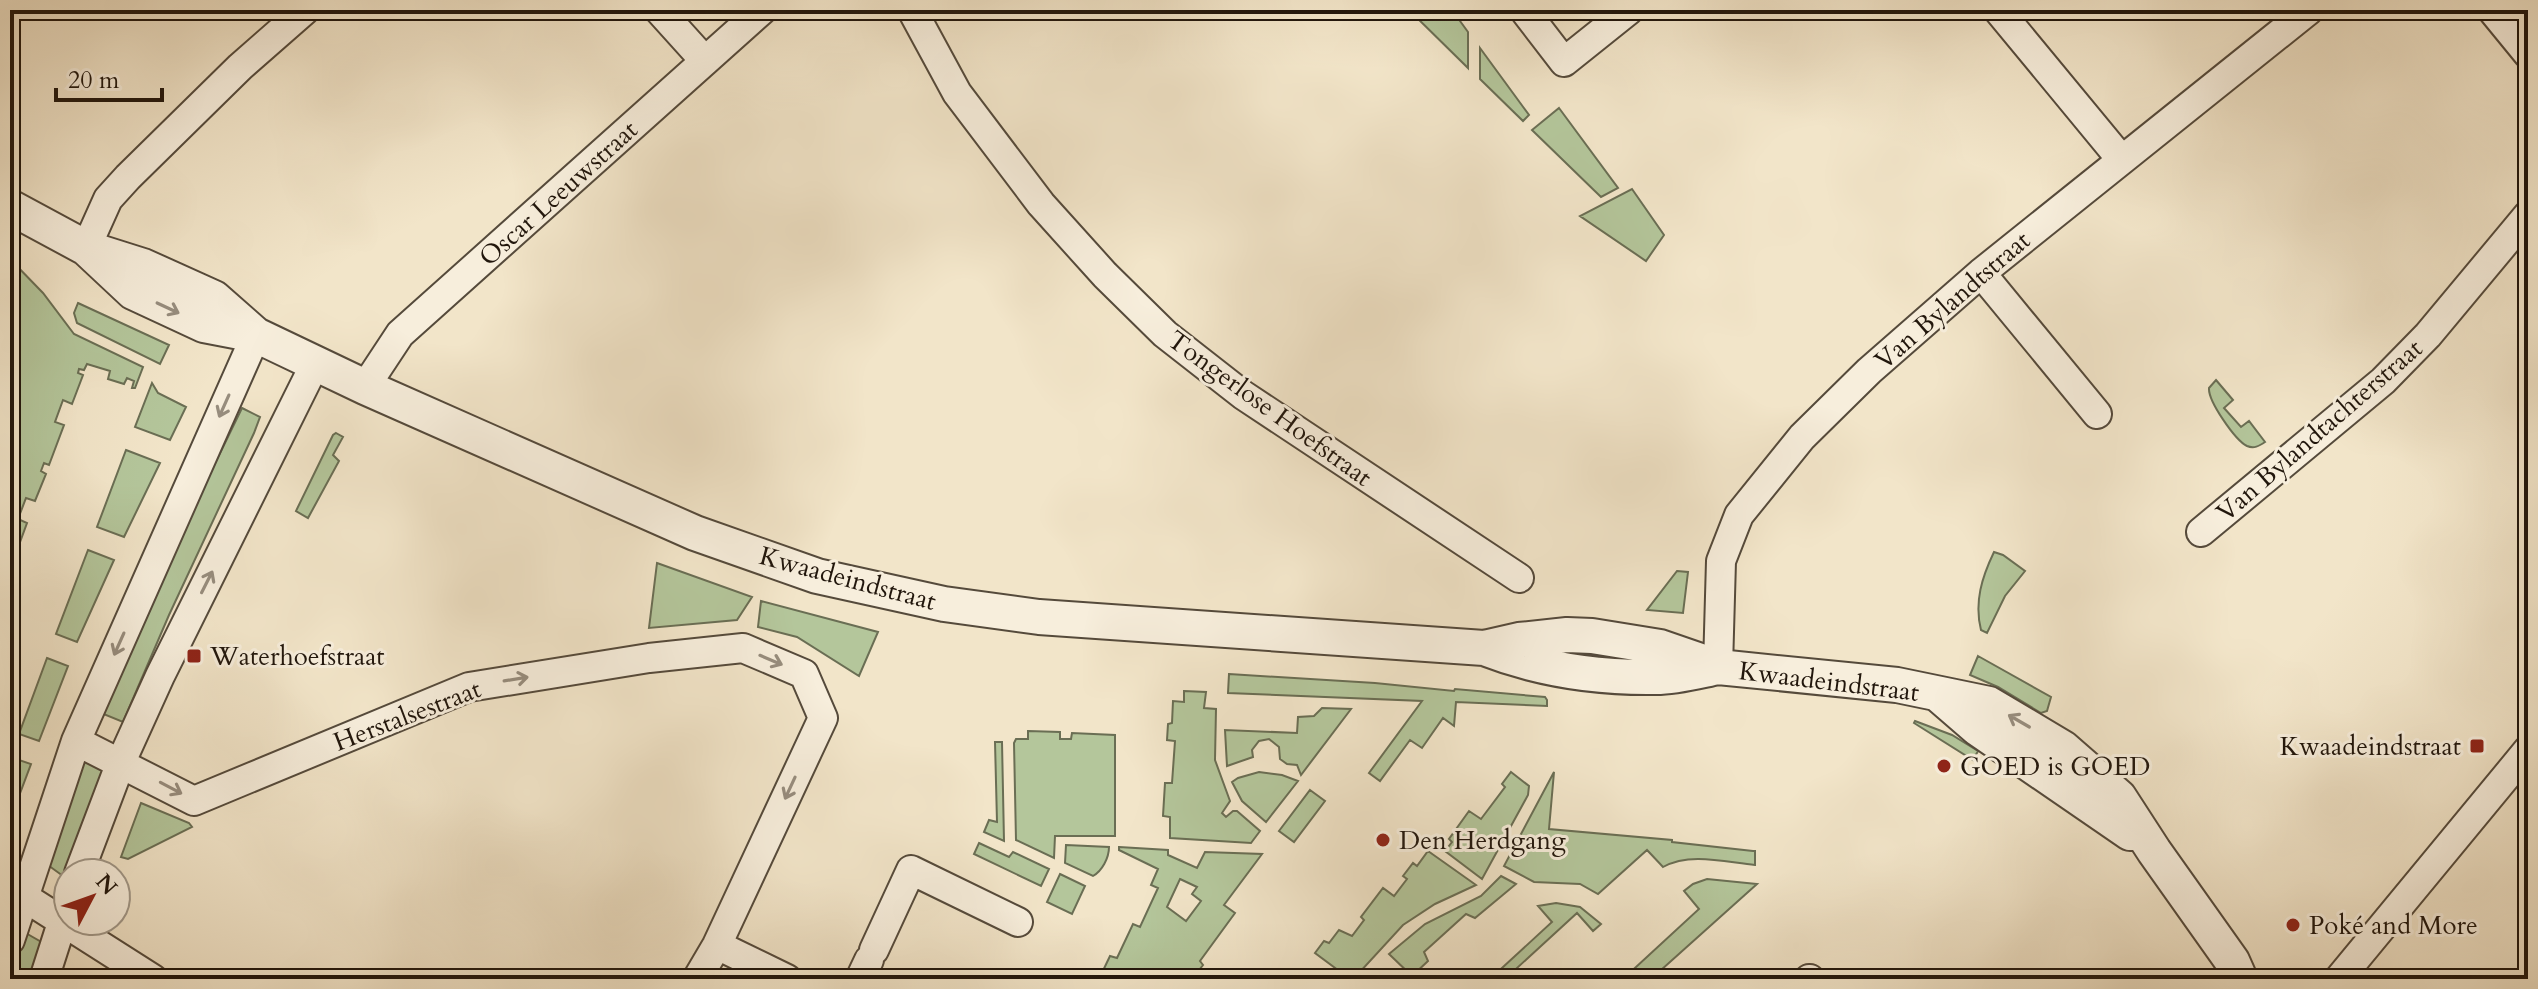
<svg xmlns="http://www.w3.org/2000/svg" width="2538" height="989" viewBox="0 0 2538 989" font-family="Cardo,serif">
<rect width="100%" height="100%" fill="#f2e5c9"/>
<filter id="stains"><feTurbulence type="fractalNoise" baseFrequency=".0025" numOctaves="4"/><feColorMatrix values="0 0 0 0 .2 0 0 0 0 .09 0 0 0 0 .02 0 0 0 .5 -.17"/></filter>
<radialGradient id="worn" r=".72"><stop offset=".6" stop-color="#630" stop-opacity="0"/><stop offset="1" stop-color="#630" stop-opacity=".3"/></radialGradient>
<path fill="#b4c69b" stroke="#6a6e54" stroke-width="2" fill-rule="evenodd" d="M1409,10h43l16,22v36z
M1480,48l49,67 -6,6 -43,-42z
M1559,108l59,80 -17,9 -69,-67z
M1632,189l32,46 -18,26 -66,-45z
M11,260l32,33 31,41 69,33 -8,21h-3l2,-7 -7,-3 -3,6 -16,-5 2,-8 -23,-7 -3,6 -5,-1 -1,4 5,2 -11,29 -9,-4 -8,22 9,3 -15,40 -5,-2 -3,8 5,3 -11,27 -9,-3 -8,21 9,4 -15,41z
M78,303l91,42 -9,19 -83,-41 -3,-10z
M2216,380l17,20 -9,8 17,19 8,-6 16,21c-6,4 -11,7 -18,4 -12,-6 -39,-45 -38,-58z
M152,383l6,10 28,14 -16,33 -35,-13z
M242,408l18,9 -6,16 -85,182 -46,107 -22,-9 87,-194z
M336,433l7,4 -10,18 6,6 -31,57 -12,-7 37,-76z
M126,450l34,13 -36,74 -27,-10z
M88,550l26,10 -37,82 -21,-8z
M1994,552l9,3 22,16 -20,25 -18,37 -6,-3c-7,-28 1,-53 13,-78z
M657,563l95,34 -15,23 -88,8z
M1677,571l11,1 -5,41 -36,-3z
M761,601l117,31 -19,44 -62,-39 -39,-10z
M1978,656l73,41 -4,14 -6,2 -43,-26 -28,-12z
M47,658l21,8 -29,75 -20,-7z
M1229,674l146,9 79,8 1,-2 90,8 2,3v6l-91,-4 -2,24 -11,-8 -21,30 -12,-8 -30,41 -11,-8 53,-72 -194,-8z
M1184,691l22,1 -2,16 12,1 -1,51 15,41 -8,12 4,4 7,-6h4l23,20 -9,12 -81,-5v-21l-7,-1 2,-33h7l3,-42 -8,-1 1,-16 4,-1 1,-22 11,1z
M1322,708l29,1 -50,66 -4,-10 -10,-1 -7,-5 -1,-12 -10,-8 -10,2 -7,9 1,7 -26,9 -2,-36 72,3 1,-16 16,-1z
M1915,721l37,14 26,16 -5,9 -59,-37z
M1028,731l32,1v7h11l1,-6 43,2v101h-60l-1,22 -38,-18 -2,-97 2,-4h12z
M995,742h7l2,99 -20,-9 5,-12 8,2z
M84,756l22,9 -43,111 -18,-13z
M10,757l21,7 -21,56z
M1259,772l23,3 16,6 -32,41 -24,-21 -10,-19 6,-4z
M1511,772l18,14 -1,9 -46,84 -37,-28 7,-9 -3,-3 20,-28 12,8 24,-32 -3,-3z
M1554,772l-5,57 123,11v2l81,9h2v14c-30,-3 -65,-13 -92,2l-16,-17 -49,44 -18,-10 -46,-2 -30,-16z
M1310,790l15,11 -31,41 -15,-11z
M141,803l48,20 3,4 -64,32 -7,-2z
M979,843l30,14 4,-5 36,17 -8,17 -67,-32z
M1066,845l43,2c0,11 -7,24 -16,29l-28,-13z
M1119,847l49,3v5l29,13 8,-16 57,2 -38,51 11,8 -35,48 3,4 -11,14h-93l11,-23 7,2 16,-34 7,3 18,-39 -7,-3 7,-16 -39,-19zM1180,879l17,8 -5,7 9,7 -15,20 -19,-14z
M1428,851l48,34 -41,19 -32,21 -44,48 -9,6 -35,-26 9,-12 5,2 10,-13 13,6 12,-16 -3,-3 22,-29 11,8 13,-17 -4,-3 10,-13 4,3z
M1060,874l25,12 -13,28 -25,-12z
M1501,876l15,8 -41,34 -9,-4 -42,38 4,9 -16,15 -23,-22 36,-30 56,-28z
M1707,879l50,5 -106,95h-28l76,-70 -15,-18 9,-7z
M1556,903l24,4 21,17 -8,7 -16,-18 -72,66h-15l62,-57 -14,-16z
M24,932l19,11 -11,36h-21z"/>
<g fill="none" stroke-linecap="round" stroke-linejoin="round">
<g stroke="#554a3b" stroke-width="32">
<path id="minor" d="M659,10l46,51
M912,10l45,83 84,111 64,71 60,59 78,61 276,183
M1524,10l40,52 65,-52
M1998,10l123,149
M2492,10l36,44
M86,248l22,-49 20,-22 112,-110 65,-57
M1981,273l116,141
M365,387l35,-53 362,-324
M2201,532l182,-151 45,-46 100,-120
M1718,667l3,-106 18,-46 63,-78 67,-66 112,-98 328,-263
M76,741l118,60 275,-114 180,-29 94,-10 61,26 19,44 -106,227 -20,34
M79,873l42,-111 39,-86 155,-312
M10,888l143,91
M10,940l66,-199 180,-406
M717,945l70,34
M874,950l37,-80 107,52
M44,979l24,-75
M860,979l9,-19
M1809,979h1
M2339,979l189,-229"/>
</g>
<g stroke="#554a3b" stroke-width="38">
<path id="tertiary" d="M10,207l76,41 57,18 71,32 42,37
M86,248l47,44 71,33 52,10 109,52 330,146 122,43 127,28 95,13 445,31c54,21 113,30 172,29 20,0 42,-6 62,-10
M1484,648l35,-8 48,-5 25,1 68,11 58,20 179,18 92,19 74,44 56,49 35,54 78,110 8,18
M1940,696l37,32 153,105"/>
</g>
<use href="#minor" stroke="#f7eedc" stroke-width="28"/>
<use href="#tertiary" stroke="#f7eedc" stroke-width="34"/>
</g>
<defs><path id="oneway-shaft" d="M-6 0H5M1.5-3L5.5 0L1.5 3" fill="none" stroke-width="1.6" stroke-linecap="round" stroke-linejoin="round" transform="scale(2)"/></defs>
<g stroke="#978d7e">
<use href="#oneway-shaft" transform="translate(168 308) rotate(25)"/>
<use href="#oneway-shaft" transform="translate(224 406) rotate(114)"/>
<use href="#oneway-shaft" transform="translate(207 582) rotate(-63)"/>
<use href="#oneway-shaft" transform="translate(119 644) rotate(114)"/>
<use href="#oneway-shaft" transform="translate(771 660) rotate(23)"/>
<use href="#oneway-shaft" transform="translate(516 679) rotate(-9)"/>
<use href="#oneway-shaft" transform="translate(2019 721) rotate(-150)"/>
<use href="#oneway-shaft" transform="translate(171 788) rotate(28)"/>
<use href="#oneway-shaft" transform="translate(790 788) rotate(115)"/>
</g>
<g fill="#8f2418" stroke="#f7eedc" stroke-width="3">
<rect x="186" y="648" width="16" height="16" rx="4"/>
<rect x="2469" y="738" width="16" height="16" rx="4"/>
<circle cx="1944" cy="766" r="8"/>
<circle cx="1383" cy="840" r="8"/>
<circle cx="2293" cy="925" r="8"/>
</g>
<g text-anchor="middle" stroke-width="6" stroke-linejoin="round" paint-order="stroke">
<g font-size="26" fill="#21160c" stroke="#f7eedc">
<text transform="translate(558 193) rotate(-42)" y="9">Oscar Leeuwstraat</text>
<text transform="translate(1952 300) rotate(-41)" y="9">Van Bylandtstraat</text>
<text transform="translate(1270 408) rotate(36)" y="9">Tongerlose Hoefstraat</text>
<text transform="translate(2319 430) rotate(-41)" y="9">Van Bylandtachterstraat</text>
<text transform="translate(848 578) rotate(15)" y="9">Kwaadeindstraat</text>
<text transform="translate(1829 681) rotate(7)" y="9">Kwaadeindstraat</text>
<text transform="translate(407 715) rotate(-21)" y="9">Herstalsestraat</text>
</g>
<g font-size="26" fill="#21160c" stroke="#f7eedc" text-anchor="start">
<text x="210" y="665">Waterhoefstraat</text>
<text x="2461" y="755" text-anchor="end">Kwaadeindstraat</text>
<text x="1960" y="775">GOED is GOED</text>
<text x="1399" y="849">Den Herdgang</text>
<text x="2309" y="934">Poké and More</text>
</g>
</g>
<rect width="2538" height="989" fill="none" stroke="#f2e5c9" stroke-width="40"/>
<rect x="12" y="12" width="2514" height="965" fill="none" stroke="#21160c" stroke-width="4"/>
<rect x="20" y="20" width="2498" height="949" fill="none" stroke="#21160c" stroke-width="2"/>
<g transform="translate(92 897) rotate(49)"><circle r="38" fill="#f7eedc" stroke="#a19889" stroke-width="2"/>
<path d="M0-6L14 30L0 20L-14 30Z" fill="#8f2418"/>
<text y="-12" font-size="22" font-weight="bold" text-anchor="middle" fill="#21160c">N</text>
</g>
<path d="M56 88v12h106v-12" fill="none" stroke="#21160c" stroke-width="4"/>
<text x="68" y="88" font-size="24" fill="#21160c" stroke="#f7eedc" stroke-width="6" paint-order="stroke">20 m</text>
<rect width="100%" height="100%" filter="url(#stains)"/>
<rect width="100%" height="100%" fill="url(#worn)"/>
</svg>
